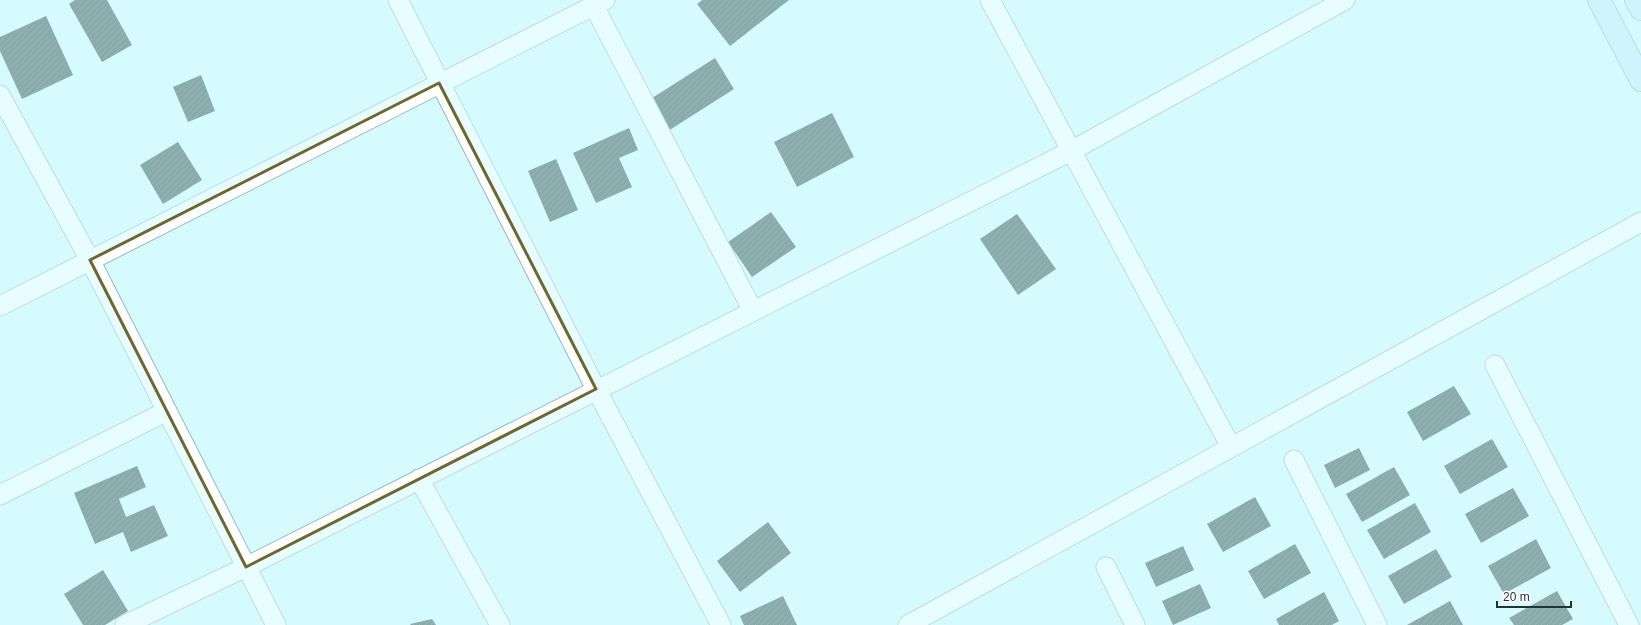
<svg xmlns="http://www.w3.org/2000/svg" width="1641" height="625" viewBox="0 0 1641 625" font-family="Arial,sans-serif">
<defs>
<pattern id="building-hatch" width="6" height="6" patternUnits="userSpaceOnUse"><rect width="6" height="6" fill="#2a4a45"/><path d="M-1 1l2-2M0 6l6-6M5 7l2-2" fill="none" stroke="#47625e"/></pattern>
</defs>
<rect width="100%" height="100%" fill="#d6fbff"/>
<path fill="url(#building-hatch)" d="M75,0h32l25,45 -30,17 -33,-58z
M702,0h87l-59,46 -33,-42z
M46,16l27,59 -51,24 -22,-48v-14z
M715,58l19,31 -66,42 -19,-31z
M201,75l14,36 -27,11 -15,-35z
M832,113l22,44 -57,30 -23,-45z
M629,128l9,22 -19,8 13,29 -36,16 -23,-50z
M178,142l24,38 -39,24 -23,-39z
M556,159l22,51 -28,12 -22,-51z
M771,212l25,35 -44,30 -24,-35z
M1017,214l39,55 -38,26 -38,-56z
M1454,386l17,28 -48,27 -16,-29z
M1492,439l16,28 -48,27 -16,-28z
M1359,448l11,22 -35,18 -11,-23z
M137,466l9,21 -27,12 7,18 28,-12 14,31 -37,16 -8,-20 -28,12 -21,-51z
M1394,467l16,28 -48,27 -16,-28z
M1513,488l16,28 -48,27 -16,-29z
M1255,497l16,29 -48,26 -16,-28z
M1415,503l16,29 -47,27 -17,-29z
M768,522l23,31 -51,39 -23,-31z
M1536,539l15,29 -47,26 -16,-28z
M1295,544l16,29 -47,26 -16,-28z
M1183,546l11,24 -38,17 -11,-24z
M1436,549l16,28 -48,27 -16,-28z
M103,570l25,41 -23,14h-22l-19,-31z
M1200,584l11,24 -38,17 -11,-24z
M1557,591l16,28 -11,6h-48l-5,-7z
M1324,592l15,29 -7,4h-53l-3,-6z
M783,596l14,29h-53l-4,-9z
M1450,601l13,24h-56z
M432,619l4,6h-25l-1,-1z"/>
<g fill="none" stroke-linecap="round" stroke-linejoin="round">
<g stroke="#96babd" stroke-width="21">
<path id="street" d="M398,0l198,389 125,236
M990,0l241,447
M594,6l159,305
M0,95l90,165 186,365
M0,306l605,-306
M1495,365l134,260
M1294,460l83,165
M419,479l81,146
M0,495l167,-84
M1106,567l29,58
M125,625l121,-58 825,-416 274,-151
M908,625l733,-403"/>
</g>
<g stroke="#96babd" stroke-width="24">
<path id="secondary" d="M1599,0l42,80
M1636,0l5,9"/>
</g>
<use href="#street" stroke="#fff" stroke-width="19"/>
<use href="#secondary" stroke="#c8ecf9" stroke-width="22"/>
</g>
<path d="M0 0H1641V625H0ZM439,83l157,306 -350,178 -156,-307z" fill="#d6fbff" fill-opacity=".55" fill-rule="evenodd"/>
<path fill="none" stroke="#6e6734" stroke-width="3" stroke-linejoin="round" d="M439,83l157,306 -350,178 -156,-307z"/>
<path d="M1497 601v6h74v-6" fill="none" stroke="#243234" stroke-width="2"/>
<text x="1503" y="601" font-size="12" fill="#243234" stroke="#ffffff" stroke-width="3" paint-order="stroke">20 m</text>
</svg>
